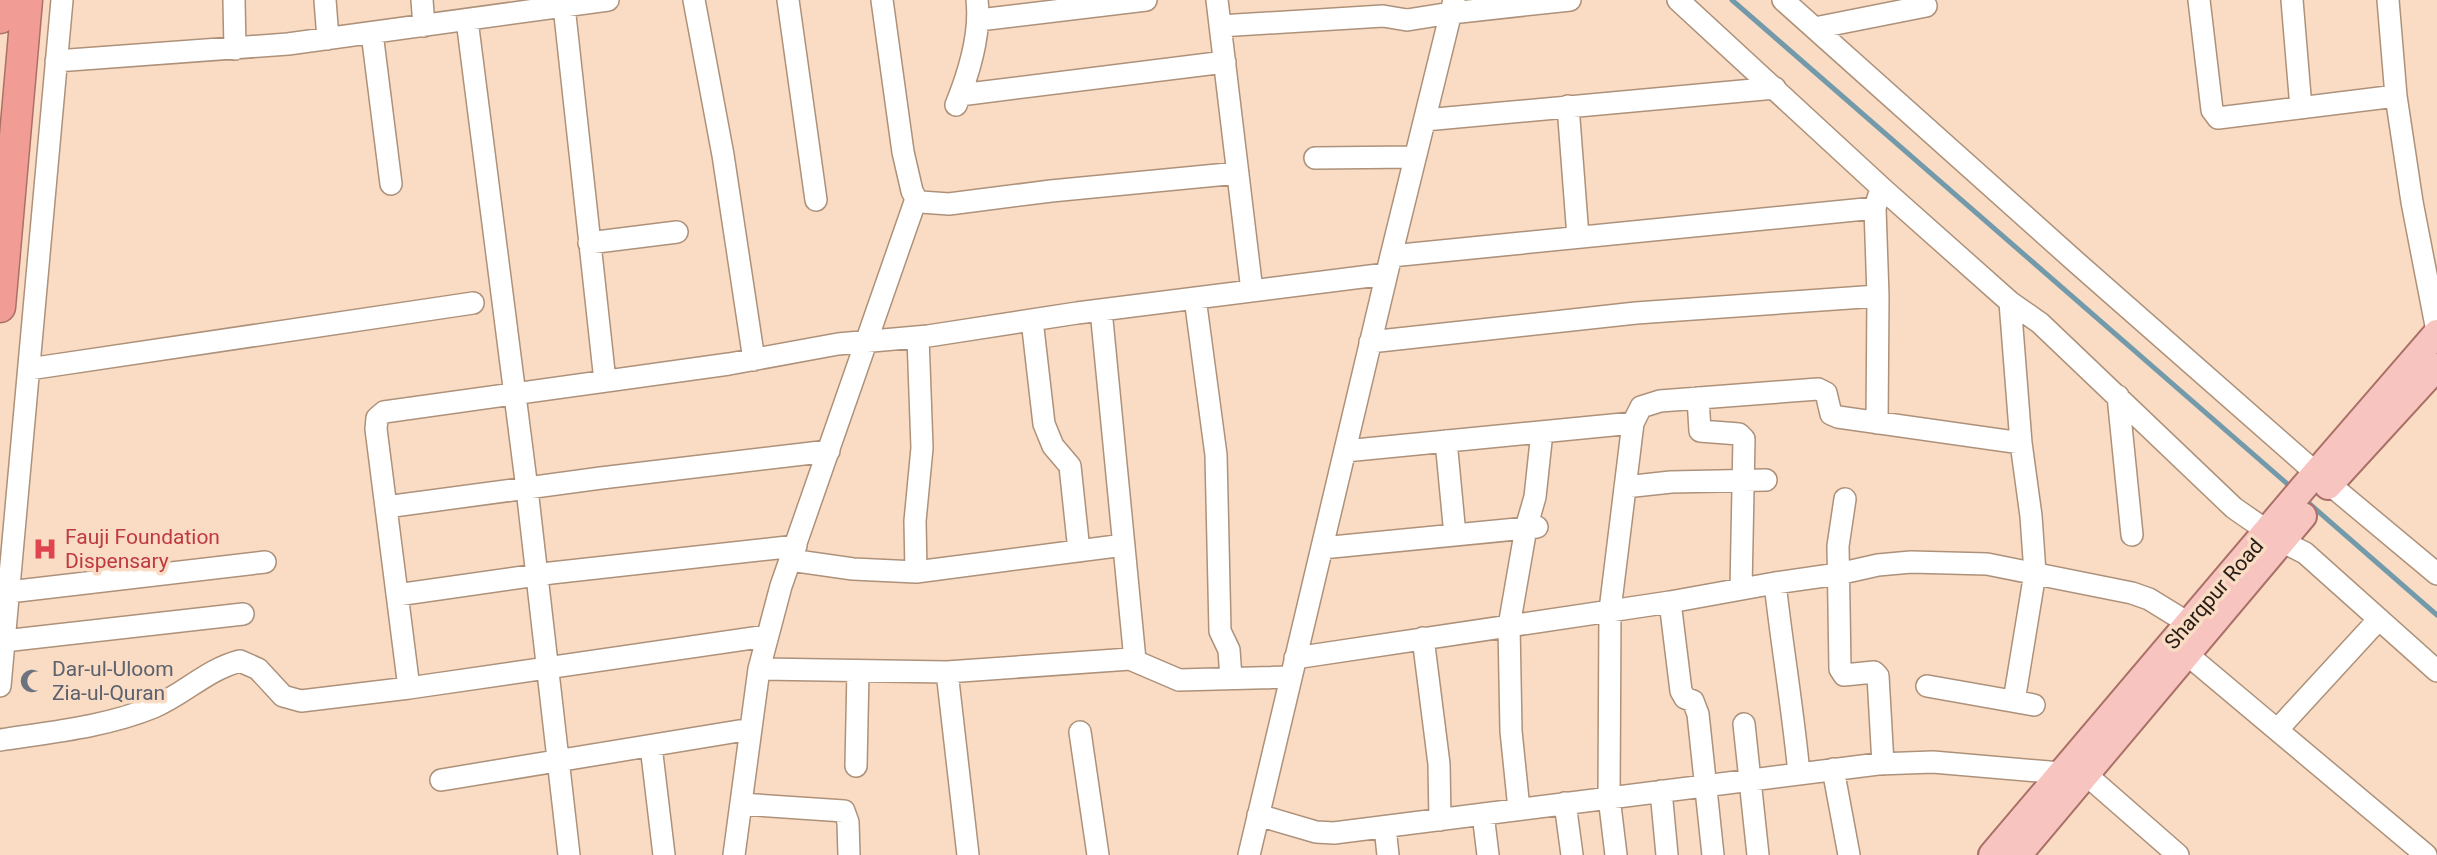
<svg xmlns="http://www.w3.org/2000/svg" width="2437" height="855" viewBox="0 0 2437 855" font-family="Roboto,sans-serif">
<rect width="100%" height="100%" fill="#f9dcc3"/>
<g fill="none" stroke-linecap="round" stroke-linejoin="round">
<path stroke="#739aaa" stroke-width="5" d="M1732,0l560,488
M2304,499l133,116"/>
<g stroke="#ad917a" stroke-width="24">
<path id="minor" d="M234,0l1,49
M325,0l3,39
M422,0l2,26
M694,0l29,155 31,205
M788,0l28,200
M882,0l21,152 9,39 4,8 5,3 28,2 102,-13 187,-18
M1217,0l35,291
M1678,0l206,190 126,112 30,21 194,185 49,34 22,11 132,118
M1783,0l293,262 240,211 121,101
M2199,0l13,110 6,8 178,-22
M2292,0l9,108
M2388,0l8,96 16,106 25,129
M564,6l41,375
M467,20l60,469 42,366
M979,20l167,-20
M1220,26l163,-10 24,4 44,-7 119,-13
M1815,28l111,-22
M372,33l19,151
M56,61l232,-17 320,-44
M960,95l265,-33
M956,105c13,-32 25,-70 21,-105
M1568,106l10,131
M1425,120l350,-32
M1315,158l100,-1
M589,243l88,-11
M1391,256l484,-48
M1195,298l21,157 4,176 9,19 2,28
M2010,302l11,141 10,73 4,57 -21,128
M1101,310l34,350
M1032,320l12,104 9,22 17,20 9,85
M1370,342l266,-29 242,-17
M29,369l444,-66
M2118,396l14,139
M1698,398l2,33 39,3 5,5 -3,150
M1877,423l1,-127 -3,-88 4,-13
M1446,441l9,94
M1345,451l288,-28
M1625,487l46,-5 95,-2
M1845,499l-7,47 2,123 4,6 30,-3 4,4 5,88
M386,507l215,-29 228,-27
M1322,548l215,-21
M790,560l63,9 63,3 208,-27
M916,572l-1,-51 7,-73 -4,-111
M1775,583c7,64 18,126 24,191
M9,592l256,-30
M397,595l154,-22 245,-27
M1670,602l11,89 4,7 8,3 5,13 15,141
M1423,638l16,126 1,56
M4,641l239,-27
M2176,645l250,210
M1295,658l375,-56 105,-19 63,-9 40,-9 33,-3 76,2 145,29 17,6 39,24
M759,669l188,3 183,-13 49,21 112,-3
M947,672l21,183
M0,686l62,-686
M1927,686l107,19
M409,688l-33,-259 1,-11 7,-6 345,-48 109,-20 90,-8 149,-23 309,-39
M1744,724l14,131
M2277,730l102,-111
M1080,732l18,123
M0,740c52,-8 105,-13 154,-33 30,-13 54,-38 86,-46l18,8 25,27 18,5 108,-13 357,-52
M651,746l13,109
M2074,764l104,91
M856,766l2,-95
M1833,769l16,86
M441,780l310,-51
M1661,791l6,64
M1565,803l7,52
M741,804l103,7 4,11 1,33
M1519,809l-8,-78 -2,-105 17,-98 9,-31 7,-65
M1483,814l5,41
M1258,815l58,17 18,1 544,-69 55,-2 128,11
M1385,827l3,28
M734,855l25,-186 22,-83 135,-387
M1249,855l142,-599 63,-256
M1616,855l-7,-58 1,-187 23,-187 8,-16 19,-6 158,-12 8,4 5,21 7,3 183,26"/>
</g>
<g stroke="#aa7068" stroke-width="30">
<path id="major" d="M2328,486l109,-119
M1992,855l311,-367 134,-155
M2018,855l285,-339"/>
</g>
<g stroke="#aa7068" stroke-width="33">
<path id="highway" d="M0,18l2,-18
M0,307l27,-307"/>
</g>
<use href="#minor" stroke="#fff" stroke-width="21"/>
<use href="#major" stroke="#f7c4bf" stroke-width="26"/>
<use href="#highway" stroke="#f19d95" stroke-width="30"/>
</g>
<defs>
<g id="hospital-bare" transform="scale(1.89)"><path d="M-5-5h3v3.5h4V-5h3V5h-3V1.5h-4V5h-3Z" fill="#e0444e" stroke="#f9dcc3" stroke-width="2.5" paint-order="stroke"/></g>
<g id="mosque-bare" transform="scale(1.89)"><path d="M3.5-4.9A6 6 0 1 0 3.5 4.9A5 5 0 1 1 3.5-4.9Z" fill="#6b7280" stroke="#f9dcc3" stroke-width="2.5" paint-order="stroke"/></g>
</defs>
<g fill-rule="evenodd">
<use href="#hospital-bare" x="45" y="549"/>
<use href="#mosque-bare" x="32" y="681"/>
</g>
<g text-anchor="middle" stroke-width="7" stroke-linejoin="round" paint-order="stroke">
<g font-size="21" fill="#be3a42" stroke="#f9dcc3" text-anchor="start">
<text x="65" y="544">Fauji Foundation<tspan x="65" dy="24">Dispensary</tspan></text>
</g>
<g font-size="21" fill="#271d14" stroke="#f9dcc3">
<text transform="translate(2214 594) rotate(-49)" y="7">Sharqpur Road</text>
</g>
<g font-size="21" fill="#5b616d" stroke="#f9dcc3" text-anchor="start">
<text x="52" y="676">Dar-ul-Uloom<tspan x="52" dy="24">Zia-ul-Quran</tspan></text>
</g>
</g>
</svg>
